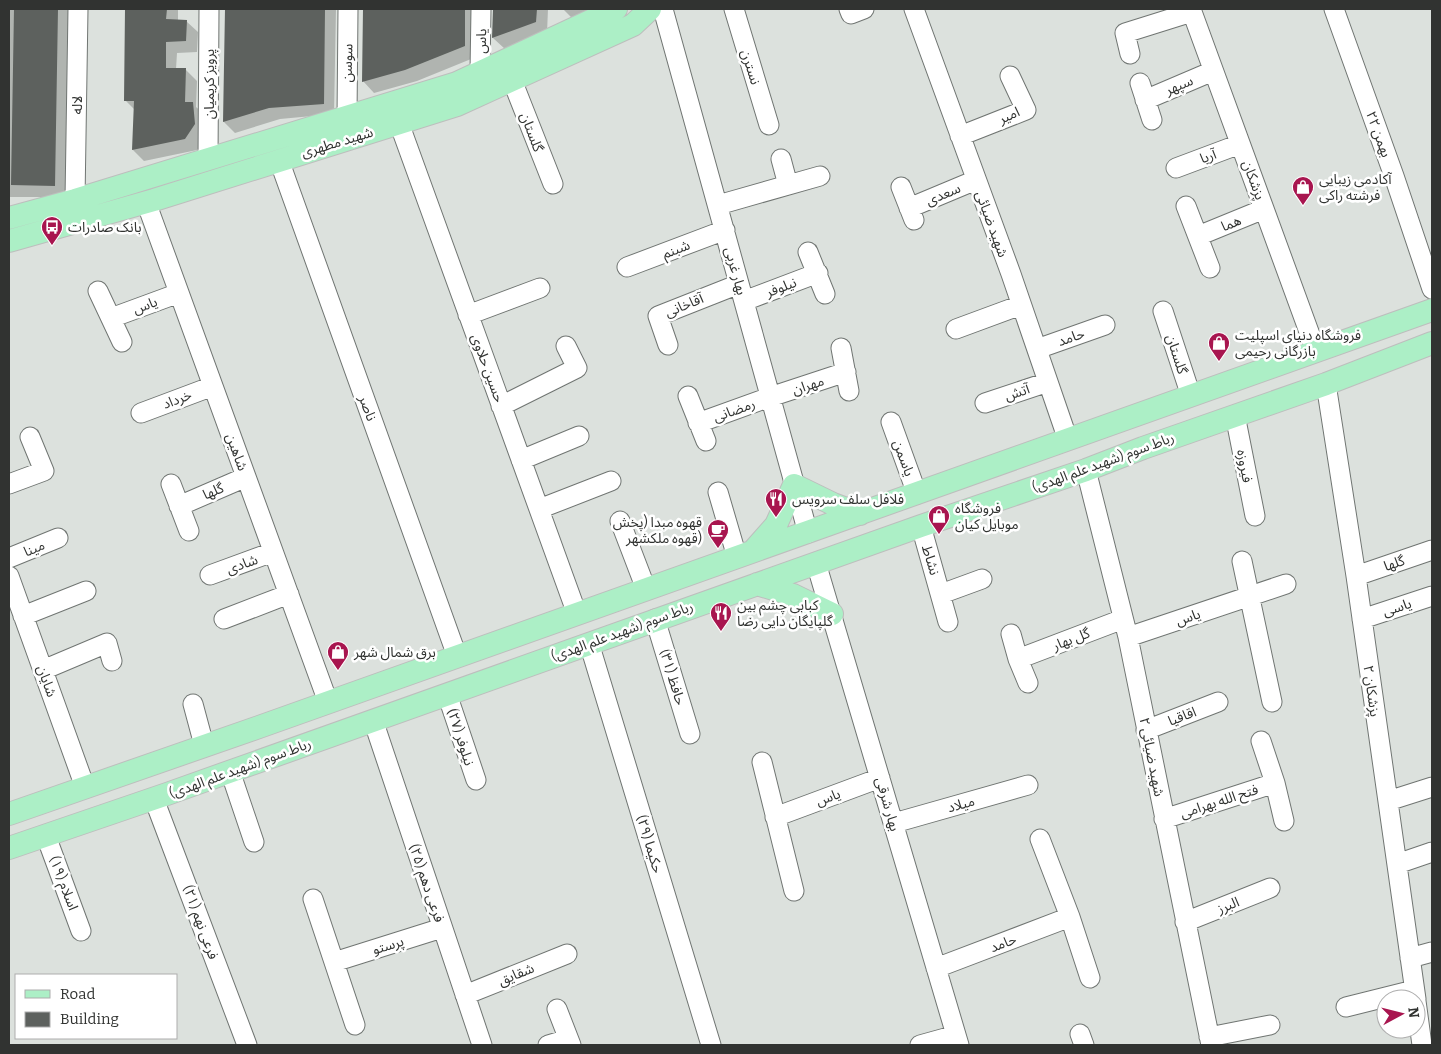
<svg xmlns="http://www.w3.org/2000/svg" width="1441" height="1054" viewBox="0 0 1441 1054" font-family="Bitter,'Noto Sans Arabic',serif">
<rect width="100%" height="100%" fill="#dce1dd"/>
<path fill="#0003" d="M9,9h60l-3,188h-57z
M126,9h52v12h8l12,11 -1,20 -20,1 -1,16 10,1 11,11 -1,26 8,7 2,22 -9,14 -53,11 -11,-11 2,-40 -10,-10z
M226,9h110l-2,105 -54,5 -45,14 -11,-11z
M364,9h113l-1,48 -59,24 -43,12 -11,-12z
M494,9h54l-1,24 -42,16 -12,-11z
M563,9h39l-29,10z"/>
<path fill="#5d615e" d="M14,9h44l-3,177 -44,-1z
M125,9h42l-1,10 21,1 -1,21 -20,1v26h20l-1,34h8l2,22 -10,15 -53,11 2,-49h-10z
M225,9h100l-1,95 -55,4 -46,14z
M363,9h102v37l-60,24 -43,12z
M493,9h44l-1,13 -44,16z"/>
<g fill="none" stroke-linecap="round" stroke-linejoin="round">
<g stroke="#707572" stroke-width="21">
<path id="minor" d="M663,9l145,524
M734,9l35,116
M849,9l2,5 13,-5
M914,9l97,265 57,166
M1191,9l125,342
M1334,9l60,167 38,113
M1130,54l-5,-21 67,-21
M480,72l1,-63
M512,80l41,104
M1140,83l12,37
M1145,100l68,-29
M347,117l1,-108
M399,123l178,491
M960,136l66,-26 -16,-34
M208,159l1,-150
M781,159l7,26
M279,160l178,496
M1176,168l64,-24
M901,187l13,33
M75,200l3,-191
M146,202l182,500
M718,205l102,-29
M1186,206l24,62
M909,208l67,-28
M1198,236l66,-27
M808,252l17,42
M627,267l98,-37
M98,291l24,51
M744,301l74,-28
M1163,311l28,85
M468,315l72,-27
M111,318l68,-25
M956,329l65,-24
M668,345l-10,-29 81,-32
M841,348l8,43
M1037,349l68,-24
M1326,384l30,192 60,423
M688,396l18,45
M985,403l63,-21
M501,406l76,-38 -11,-22
M141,413l72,-27
M1235,415l20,101
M891,422l26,72
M698,423l72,-26 76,-25
M521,460l58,-24
M1086,470l42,167 83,408
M9,484l35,-13 -14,-34
M171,484l18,47
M718,492l19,65
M179,506l67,-29
M539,509l72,-28
M620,521l26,68
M921,526l27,96
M9,558l49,-20
M1242,561l30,141
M816,563l143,482
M210,575l63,-23
M9,576l76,211
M1356,576l76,-26
M941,594l41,-15
M23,616l63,-25
M224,619l65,-25
M655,619l35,115
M1362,619l70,-23
M1011,634l7,25 10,24
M1128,637l158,-53
M589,643l122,402
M1018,659l105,-40
M43,670l64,-27 5,18
M447,694l29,86
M193,704l11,41
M373,720l109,325
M1146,730l72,-28
M1261,741l14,42 9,38
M762,762l32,129
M230,771l24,71
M154,799l93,246
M1388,801l44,-14
M775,817l105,-39
M1164,819l111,-36
M894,823l134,-38
M46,836l35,95
M1040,839l30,78 20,61
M1397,864l35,-12
M313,899l42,126
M1185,922l85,-34
M1410,958l22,-6
M334,962l108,-34
M936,968l134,-51
M465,995l102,-41
M1416,1001l6,44
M1346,1007l68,-17
M557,1009l14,36
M1080,1034l4,11
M1209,1037l61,-12
M548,1045l20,-6
M920,1045l36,-10"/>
</g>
<g stroke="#bdbebd" stroke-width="24">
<path id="major" d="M9,218l66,-18 382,-117 159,-74
M9,241l145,-41 303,-95 176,-80 17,-16
M753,551l23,-26 18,-40 39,19 27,10
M757,584l36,11 39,19
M9,814l250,-87 1173,-417
M9,848l158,-54 754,-268 165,-56 57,-22 183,-64 106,-41"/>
</g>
<use href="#minor" stroke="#fff" stroke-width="19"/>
<use href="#major" stroke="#acefc6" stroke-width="22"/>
</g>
<defs>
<g id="shop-pin" transform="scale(1.125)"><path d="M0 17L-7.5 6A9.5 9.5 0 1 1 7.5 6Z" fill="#a8154f" stroke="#fff"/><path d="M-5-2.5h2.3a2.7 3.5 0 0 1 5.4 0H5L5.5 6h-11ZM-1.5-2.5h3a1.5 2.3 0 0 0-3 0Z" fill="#fff"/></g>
<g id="bus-pin" transform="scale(1.125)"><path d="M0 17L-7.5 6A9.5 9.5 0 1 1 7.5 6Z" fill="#a8154f" stroke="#fff"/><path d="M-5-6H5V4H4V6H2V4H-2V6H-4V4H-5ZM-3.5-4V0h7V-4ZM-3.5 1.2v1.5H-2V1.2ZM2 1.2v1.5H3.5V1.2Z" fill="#fff"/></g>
<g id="restaurant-pin" transform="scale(1.125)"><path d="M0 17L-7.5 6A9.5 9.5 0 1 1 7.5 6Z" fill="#a8154f" stroke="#fff"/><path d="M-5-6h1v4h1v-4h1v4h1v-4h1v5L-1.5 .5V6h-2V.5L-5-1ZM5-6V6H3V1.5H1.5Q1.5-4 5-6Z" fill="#fff"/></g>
<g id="cafe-pin" transform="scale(1.125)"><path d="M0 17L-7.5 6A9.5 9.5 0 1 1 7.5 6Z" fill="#a8154f" stroke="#fff"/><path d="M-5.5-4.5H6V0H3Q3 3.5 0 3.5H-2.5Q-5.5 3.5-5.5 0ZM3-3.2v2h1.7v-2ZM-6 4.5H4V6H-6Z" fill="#fff"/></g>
</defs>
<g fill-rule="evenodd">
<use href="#shop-pin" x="1303" y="187"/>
<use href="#bus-pin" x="52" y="227"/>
<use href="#shop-pin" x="1219" y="343"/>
<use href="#restaurant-pin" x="776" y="499"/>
<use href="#shop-pin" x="939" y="516"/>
<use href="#cafe-pin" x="718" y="530"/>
<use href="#restaurant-pin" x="721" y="613"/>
<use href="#shop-pin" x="338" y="652"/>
</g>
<g text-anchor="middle" stroke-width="5" stroke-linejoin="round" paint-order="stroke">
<g font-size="14" fill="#313331" stroke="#fff">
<text transform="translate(481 41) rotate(-89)" y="5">یاس</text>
<text transform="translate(347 63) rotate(-89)" y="5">سوسن</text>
<text transform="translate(751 67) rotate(73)" y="5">نسترن</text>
<text transform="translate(209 84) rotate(-90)" y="5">پرویز کریمیان</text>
<text transform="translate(1179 85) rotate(-23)" y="5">سپهر</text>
<text transform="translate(77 105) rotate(-89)" y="5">لاله</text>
<text transform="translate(1009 115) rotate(-24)" y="5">امیر</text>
<text transform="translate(532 132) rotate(69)" y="5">گلستان</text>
<text transform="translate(1379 134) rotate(70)" y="5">۲۲ بهمن</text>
<text transform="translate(337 142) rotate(-17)" y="5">شهید مطهری</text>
<text transform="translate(1208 156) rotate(-20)" y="5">آریا</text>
<text transform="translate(1254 180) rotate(70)" y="5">پزشکان</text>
<text transform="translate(943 194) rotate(-23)" y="5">سعدی</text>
<text transform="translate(1231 223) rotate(-22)" y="5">هما</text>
<text transform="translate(992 224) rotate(70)" y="5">شهید ضیائی</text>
<text transform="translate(676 249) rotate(-21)" y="5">شبنم</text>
<text transform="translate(736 271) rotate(75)" y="5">بهار غربی</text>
<text transform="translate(781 287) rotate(-21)" y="5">نیلوفر</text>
<text transform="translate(145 305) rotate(-20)" y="5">یاس</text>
<text transform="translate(684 305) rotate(-22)" y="5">آقاخانی</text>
<text transform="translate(1071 337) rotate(-19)" y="5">حامد</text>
<text transform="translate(1177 354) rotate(72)" y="5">گلستان</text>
<text transform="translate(488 368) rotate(70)" y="5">حسین حلاوی</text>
<text transform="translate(808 385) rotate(-18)" y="5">مهران</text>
<text transform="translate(1017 392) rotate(-18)" y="5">آتش</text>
<text transform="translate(177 399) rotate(-21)" y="5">خرداد</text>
<text transform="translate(368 408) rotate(70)" y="5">ناصر</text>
<text transform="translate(734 410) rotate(-20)" y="5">رمضانی</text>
<text transform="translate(237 452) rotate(70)" y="5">شاهین</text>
<text transform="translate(904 458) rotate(70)" y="5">یاسمن</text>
<text transform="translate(1103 462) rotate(-20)" y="5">رباط سوم (شهید علم الهدی)</text>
<text transform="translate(1245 466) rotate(79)" y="5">فیروزه</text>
<text transform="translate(213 491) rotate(-23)" y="5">گلها</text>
<text transform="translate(34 548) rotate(-22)" y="5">مینا</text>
<text transform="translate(931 560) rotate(73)" y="5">نشاط</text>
<text transform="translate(1394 563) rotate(-19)" y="5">گلها</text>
<text transform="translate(242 564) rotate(-20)" y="5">شادی</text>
<text transform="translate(1397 607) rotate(-18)" y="5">یاسی</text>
<text transform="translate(1188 617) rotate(-19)" y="5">یاس</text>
<text transform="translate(622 631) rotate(-20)" y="5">رباط سوم (شهید علم الهدی)</text>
<text transform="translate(1071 639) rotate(-21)" y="5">گل بهار</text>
<text transform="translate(673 677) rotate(73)" y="5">حافظ (۳۱)</text>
<text transform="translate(47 681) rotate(70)" y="5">شایان</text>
<text transform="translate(1372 691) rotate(82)" y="5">پزشکان ۲</text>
<text transform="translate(1182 716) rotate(-21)" y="5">اقاقیا</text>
<text transform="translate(461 737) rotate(72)" y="5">نیلوفر (۲۷)</text>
<text transform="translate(1152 757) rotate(79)" y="5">شهید ضیائی ۲</text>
<text transform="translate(240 768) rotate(-20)" y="5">رباط سوم (شهید علم الهدی)</text>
<text transform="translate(828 797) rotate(-20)" y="5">یاس</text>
<text transform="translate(1219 801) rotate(-18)" y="5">فتح الله بهرامی</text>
<text transform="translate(888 804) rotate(74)" y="5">بهار شرقی</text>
<text transform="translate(961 804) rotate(-16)" y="5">میلاد</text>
<text transform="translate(650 844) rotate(73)" y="5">حکیما (۲۹)</text>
<text transform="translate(64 883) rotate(69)" y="5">اسلام (۱۹)</text>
<text transform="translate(427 883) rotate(71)" y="5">فرعی دهم (۲۵)</text>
<text transform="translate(1228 905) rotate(-22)" y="5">البرز</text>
<text transform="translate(201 922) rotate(70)" y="5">فرعی نهم (۲۱)</text>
<text transform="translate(1003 943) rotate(-21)" y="5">حامد</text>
<text transform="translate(388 945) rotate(-17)" y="5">پرستو</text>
<text transform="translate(516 974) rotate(-22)" y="5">شقایق</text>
</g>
<g font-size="14" fill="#313331" stroke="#fff" text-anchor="start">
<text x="1319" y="184">آکادمی زیبایی<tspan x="1319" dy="16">فرشته راکی</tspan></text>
<text x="68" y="232">بانک صادرات</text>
<text x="1235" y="340">فروشگاه دنیای اسپلیت<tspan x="1235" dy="16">بازرگانی رحیمی</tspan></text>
<text x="792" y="504">فلافل سلف سرویس</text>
<text x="955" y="513">فروشگاه<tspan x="955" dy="16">موبایل کیان</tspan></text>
<text x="702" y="527" text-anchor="end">قهوه مبدا (پخش<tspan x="702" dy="16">قهوه ملکشهر)</tspan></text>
<text x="737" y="610">کبابی چشم بین<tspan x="737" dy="16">گلپایگان دایی رضا</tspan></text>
<text x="354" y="657">برق شمال شهر</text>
</g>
</g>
<rect width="1441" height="1054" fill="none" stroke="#313331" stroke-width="20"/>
<rect x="15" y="974" width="162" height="65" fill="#ffffff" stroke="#adadad"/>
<rect x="25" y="990" width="25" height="8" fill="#acefc6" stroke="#adadad"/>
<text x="60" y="999" font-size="15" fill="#313331">Road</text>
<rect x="25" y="1012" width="25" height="15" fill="#5d615e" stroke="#adadad"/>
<text x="60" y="1024" font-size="15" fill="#313331">Building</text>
<g transform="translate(1401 1014) rotate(83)"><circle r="24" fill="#ffffff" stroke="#adadad"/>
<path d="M0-4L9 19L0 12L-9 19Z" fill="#a8154f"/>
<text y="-8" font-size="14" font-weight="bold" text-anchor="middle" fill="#313331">N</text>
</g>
</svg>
